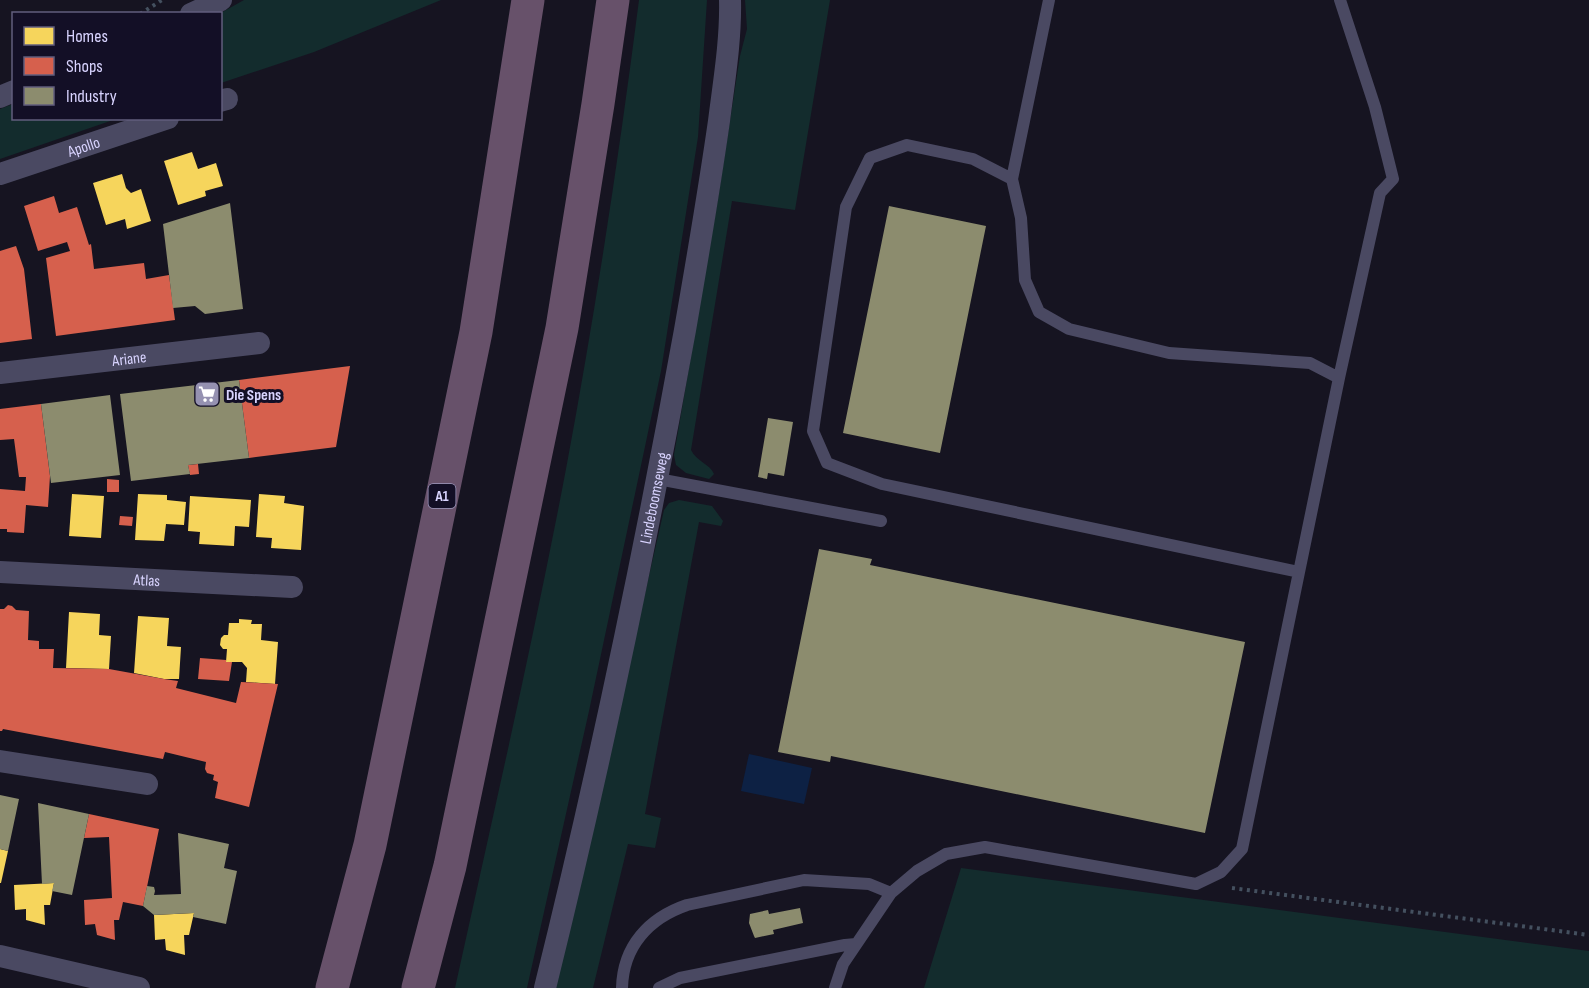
<svg xmlns="http://www.w3.org/2000/svg" width="1589" height="988" viewBox="0 0 1589 988" font-family="'Sofia Sans Condensed',sans-serif">
<rect width="100%" height="100%" fill="#161421"/>
<path fill="#132c2d" d="M244,0h197l-127,52 -93,31 -1,-69h-1z
M639,0h68l-9,137 -37,234 -72,340 -62,277h-72c38,-173 78,-345 111,-519 29,-155 53,-312 73,-469z
M745,0h85l-35,210 -63,-9 -41,249c5,11 19,14 23,24l-5,5 -23,-6 -10,-8 -2,-10 45,-263 21,-136 7,-27z
M13,104l1,14 102,1 -116,40v-50z
M679,500l33,6 11,15 -2,5 -22,-4 -54,292 16,4 -6,30 -27,-4 -35,144h-38l109,-478 5,-7z
M961,868l628,83v37h-665z"/>
<path fill="#0d2144" d="M749,754l63,14 -8,36 -63,-13z"/>
<path fill="#f6d55c" d="M192,152l6,17 18,-6 7,23 -18,5 1,5 -28,9 -14,-44z
M122,174l4,14 5,5 10,-4 10,32 -24,8 -2,-10 -19,6 -13,-42z
M72,494l32,2 -3,42 -32,-2z
M138,494l29,1v5l19,2 -2,23 -18,-1 -2,17 -29,-1z
M259,494l26,2 -1,7 20,3 -3,44 -30,-2 1,-10 -16,-1z
M190,496l61,4 -2,27 -14,-1 -1,20 -35,-2 1,-12 -12,-1z
M69,612l31,2 -1,21 12,1 -2,33 -43,-1z
M138,616l31,2 -2,28 14,1 -2,32h-15l-30,-6z
M239,619l13,1 -1,4h11l-1,16 17,2 -3,42 -29,-2 1,-14 -5,-6h-16l1,-13h-4l-3,-4 1,-7 3,-3h4l1,-12h10z
M0,849l8,2 -7,32h-1z
M54,883l-4,22h-6l1,20 -19,-5v-11l-11,1 -1,-25z
M194,913l-5,22h-5l1,20 -19,-5 -1,-11 -10,1 -1,-25z"/>
<path fill="#d6604d" d="M54,196l5,17 18,-6 12,38 2,-1 3,25 50,-6 2,16 23,-4 6,45 -119,16 -10,-78 24,-7 -3,-9 -29,9 -14,-45z
M16,246l8,23 8,70 -32,4v-92z
M350,366l-14,81 -87,11 -10,-78z
M41,404l9,72 -2,31 -22,-2 -2,28 -17,-1v-3h-7v-40l25,2 1,-14h-7l-5,-38 -14,1v-31z
M198,464l1,10 -9,1 -2,-10z
M107,479l12,1v12h-12z
M120,516l13,1 -1,9 -13,-1z
M8,605l4,1 4,4 13,1 -1,29 11,1v8h15l-1,19 56,1 55,10 14,2 -2,7 60,15 5,-21 37,2 -29,123 -34,-9 3,-16 -5,-2 1,-5 -7,-2 -2,-4 1,-7 -41,-10 -2,7 -160,-30 -1,2h-2v-122h4z
M200,658l26,2v2h6l-3,19 -31,-2z
M89,814l70,15 -16,77 -20,-4 -4,18h-5l1,20 -18,-5 -2,-11 -10,1 -1,-25 28,-2 -3,-61 -25,1z"/>
<path fill="#8c8c6e" d="M230,203l13,106 -38,5 -10,-8 -22,2 -10,-84z
M889,206l97,20 -46,227 -97,-20z
M239,380l10,78 -61,7 2,9 -59,7 -11,-87z
M110,395l10,80 -69,8 -10,-79z
M768,418l25,4 -9,54 -16,-3 -1,6 -9,-2z
M819,549l53,10 -2,6 375,77 -40,191 -374,-77 -1,6 -52,-10z
M0,795l19,4 -11,52 -8,-2z
M38,803l51,11 -17,81 -20,-4 2,-8 -12,1z
M178,833l51,11 -5,24 13,3 -11,53 -33,-7 1,-4 -40,2 -11,-9 4,-20 7,1 1,4 -1,4 27,-1z
M800,908l3,15 -30,7 1,4 -19,4 -1,-2 -5,-13 1,-9 18,-4 1,4z"/>
<g fill="none" stroke-linecap="round" stroke-linejoin="round">
<path stroke="#44505f" stroke-width="4" stroke-dasharray="3 4.5" stroke-linecap="butt" d="M140,14l22,-14
M1232,888l357,47"/>
<path stroke="#4a4962" stroke-width="12" d="M1012,179l37,-179
M1339,378l41,-185 13,-14 -18,-72 -35,-107
M658,479l223,42
M622,988c1,-42 27,-70 65,-83l117,-25 65,4 22,9
M659,988l21,-10 165,-33 11,-1
M835,988l8,-24 48,-71 26,-22 29,-17 39,-7 211,37 25,-12 21,-23 97,-471 -29,-15 -141,-10 -100,-24 -30,-17 -14,-32 -4,-62 -9,-39 -39,-20 -66,-14 -37,13 -24,49 -33,224 14,32 55,21 417,88"/>
<g stroke="#4a4962" stroke-width="22">
<path d="M191,14l30,-14"/>
<path d="M0,97l14,-6"/>
<path d="M220,101l7,-2"/>
<path id="s1" d="M0,174l168,-56"/>
<path id="s2" d="M0,373l259,-30"/>
<path id="s3" d="M0,572l292,15"/>
<path d="M0,761l147,23"/>
<path d="M0,956l139,32"/>
<path id="s4" d="M545,988c54,-218 100,-437 140,-658 12,-69 24,-139 34,-209 5,-40 12,-81 11,-121"/>
</g>
<path stroke="#67516a" stroke-width="33" d="M332,988l38,-143 106,-513 52,-332
M418,988l32,-122 112,-538 36,-224 15,-104"/>
</g>
<defs>
<g id="supermarket-square" transform="scale(1.35)"><rect x="-9" y="-9" width="18" height="18" rx="4" fill="#9591b1" stroke="#130f26"/><path d="M-6-5.5h2.5l.6 2H6L4.5 2H-2.5L-4.4-4H-6ZM-1.5 3.2a1.3 1.3 0 1 0 .1 0ZM3 3.2a1.3 1.3 0 1 0 .1 0Z" fill="#fff"/></g>
</defs>
<g fill-rule="evenodd">
<use href="#supermarket-square" x="207" y="394"/>
</g>
<g text-anchor="middle" stroke-width="6" stroke-linejoin="round" paint-order="stroke">
<rect fill="#130f26" stroke="#9e99be" stroke-width="1.5" x="428.5" y="484" width="27" height="24" rx="4.5"/>
<g font-size="15" font-weight="bold" fill="#d9d4ff">
<text x="442" y="501">A1</text>
</g>
<g font-size="16" fill="#d9d4ff" stroke="#130f26">
<text dy="6" stroke="none"><textPath href="#s1" startOffset="88">Apollo</textPath></text>
<text dy="6" stroke="none"><textPath href="#s2" startOffset="130">Ariane</textPath></text>
<text dy="6" stroke="none"><textPath href="#s4" startOffset="502">Lindeboomseweg</textPath></text>
<text dy="6" stroke="none"><textPath href="#s3" startOffset="147">Atlas</textPath></text>
</g>
<g font-size="16" font-weight="bold" fill="#d9d4ff" stroke="#130f26" text-anchor="start">
<text x="226" y="400">Die Spens</text>
</g>
</g>
<rect x="12" y="12" width="210" height="108" fill="#130f26" stroke="#625e7d" stroke-width="1.5"/>
<rect x="24" y="27" width="30" height="18" fill="#f6d55c" stroke="#625e7d" stroke-width="1.5"/>
<text x="66" y="42" font-size="18" fill="#d9d4ff">Homes</text>
<rect x="24" y="57" width="30" height="18" fill="#d6604d" stroke="#625e7d" stroke-width="1.5"/>
<text x="66" y="72" font-size="18" fill="#d9d4ff">Shops</text>
<rect x="24" y="87" width="30" height="18" fill="#8c8c6e" stroke="#625e7d" stroke-width="1.5"/>
<text x="66" y="102" font-size="18" fill="#d9d4ff">Industry</text>
</svg>
